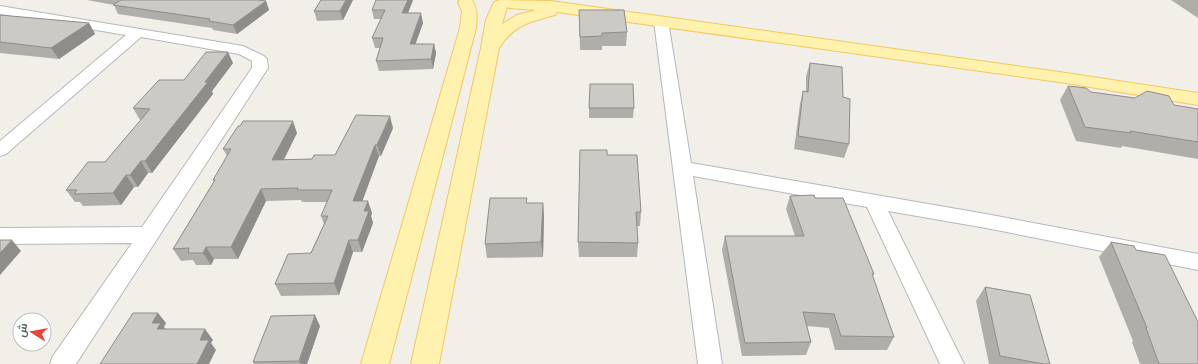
<svg xmlns="http://www.w3.org/2000/svg" width="1198" height="364" viewBox="0 0 1198 364" font-family="Manrope,Cairo,sans-serif">
<rect width="100%" height="100%" fill="#f1efe8"/>
<g fill="none" stroke-linecap="round" stroke-linejoin="round">
<g stroke="#b5b8bc" stroke-width="2">
<path id="minor" d="M0,6l243,40 21,10 3,3 1,9 -192,296h-26l3,-8 79,-113 -132,1v-16l142,-1 110,-159v-7l-13,-7 -98,-17 -135,117 -6,2v-15l126,-106 -126,-21z
M661,17l5,1 2,3 23,142 295,51 212,40v16l-212,-42 -98,-17 76,153h-24l-73,-157 -174,-31 29,188h-24l-44,-343 2,-3z"/>
</g>
<g stroke="#f2c960" stroke-width="2">
<path id="major" d="M460,0h12c6,10 5,17 4,28l-87,336h-28l99,-336 2,-17 -4,-9z
M500,0l51,1 515,72 132,20v12l-132,-22 -509,-71 -2,3c-26,7 -41,10 -56,33l-60,316h-28l70,-316 5,-28 8,-18zM507,7l2,1 27,2 -19,5 -15,9z"/>
</g>
<use href="#minor" fill="#fff" fill-rule="evenodd"/>
<use href="#major" fill="#fff2af" fill-rule="evenodd"/>
</g>
<path fill="#afaea9" d="M87,0h171l8,1 3,9 -32,24 -24,-4 -1,-2 -94,-14 -4,-9z
M353,0l-10,20 -26,1 -3,-10z
M376,0h37l-5,13 15,10 -8,21h19l2,9 -3,16 -54,2 -3,-10 4,-13h-5l-3,-10 9,-19h-7l-2,-9z
M1171,0h27v18z
M579,10l48,22 -1,14h-24v4h-22z
M0,15l89,8 6,11 -36,25 -59,-6z
M233,63l-21,28 1,3 -61,79h-4l-10,14h-4l-13,18 -38,1 -3,-4h-5l-9,-12 39,-28 36,-42h-1l-7,-12 51,-28z
M810,63l33,34 6,47 -5,14 -50,-9 6,-45 3,-13 3,1v-16z
M1068,86l23,6 107,17v50l-76,-13 -1,2 -45,-7 -16,-41z
M589,108h45l-1,10h-44z
M393,128l-12,28h-2l-17,45 10,12 -1,3 2,7 -11,29h-9l-14,43 -58,1 -6,-12 36,-31 13,-29 -3,-8 6,-14h-25l-1,-2 -35,1 -28,58h-24l-3,6h-15l-3,-5 -12,1 -8,-12 41,-68 -1,-1 14,-24 -4,-7 74,-16 -13,27 28,-1 23,-4z
M607,155l34,57 -1,14h-3l1,17 -1,14h-58l-1,-15z
M790,196l25,2 59,76 -2,3 22,60 -7,13h-52l-6,-22 -22,-2 4,16 -5,13 -64,1 -20,-106 3,-14h70l-9,-27z
M527,203h16l1,15 -1,39 -56,1 -2,-14z
M1111,242l25,8 62,114h-58l-8,-22 1,-1 -34,-84z
M985,287l65,77h-61l-13,-63z
M320,326l-13,38h-53l-1,-2z"/>
<path fill="#8f8d8a" d="M346,0h7l-10,20 -3,-9z
M408,0h5l-9,23 -2,-10z
M266,1l3,9 -32,24 -4,-9z
M421,13l2,10 -11,31 -2,-10z
M89,23l6,11 -36,25 -8,-11z
M434,44l2,9 -3,16 -2,-10z
M228,52l5,11 -21,28 1,3 -61,79 -7,-12z
M390,116l3,12 -12,28 -4,-11z
M293,121l4,12 -20,39 -5,-12z
M375,145l4,11 -21,57 -5,-12z
M141,161l7,12 -10,14 -8,-12z
M126,175l8,12 -13,18 -8,-12z
M261,189l5,12 -28,58 -7,-12z
M368,201l4,12 -1,3 2,7 -11,29 -4,-12 6,-29z
M543,203l1,15 -1,39 -2,-15z
M12,240l9,11 -21,24v-22z
M349,240l4,12 -14,43 -5,-12z
M206,247l8,12 -3,6 -8,-12z
M158,313l8,10 -2,4 4,6 -3,7 -13,-17z
M315,315l5,11 -13,38h-6l-2,-3z
M205,329l8,11 -2,3 5,7 -7,14h-12l3,-24z"/>
<path fill="#cccac5" stroke="#8f8d8a" d="M121,0h137l8,1 -33,24 -24,-4 1,-2 -97,-14z
M321,0h25l-6,11h-26z
M376,0h32l-6,13h19l-11,31h24l-3,15 -55,2 7,-23h-11l13,-28h-13z
M579,10h45l3,22 -25,1v3l-22,1z
M0,15l89,8 -38,25 -51,-6z
M206,52h22l-23,30h3l-63,79h-4l-11,14h-4l-13,18 -39,1 3,-4h-11l22,-28h17l45,-53 -17,-1 26,-28h25z
M810,63l32,4 1,30 7,2 -1,45 -51,-8 5,-45 5,1z
M590,84h43l1,24h-45z
M1068,86l18,2 5,4 44,6 12,-7 22,5 5,9 24,4v33l-68,-11 1,2 -46,-6z
M356,115l34,1 -13,29h-2l-22,56h15l-4,10h5l-11,29h-9l-15,43 -59,1 13,-30 23,-1 17,-37h-7l11,-26h-35l1,-2 -37,1 -30,58h-25l-3,6h-15l1,-5 -16,1 42,-69h-2l18,-31h-8l15,-23h2l3,-5h50l-21,39 40,-1 2,-4h21z
M580,150h27v5h30l4,57h-5l2,31 -60,-1z
M814,195l1,3h28l31,76h-2l22,63 -53,-1 -7,-22 -31,-2 8,30 -66,1 -20,-107h79l-14,-40z
M490,198h37l-1,5h17l-2,39 -56,2z
M0,240h12l-12,13z
M1111,242l23,4 2,4 29,5 33,67v42h-39l-13,-36h1z
M985,287l45,8 20,69h-6l-44,-8z
M133,313h25l-6,10h9l-4,6h48l-5,11h9l-12,24h-97z
M315,315l-16,46 -46,1 18,-46z"/>
<g transform="translate(32 332) rotate(281)"><circle r="19" fill="#ffffff" stroke="#bfc1c3"/>
<path d="M0-3L7 15L0 10L-7 15Z" fill="#ea4335"/>
<text y="-6" font-size="11" font-weight="bold" text-anchor="middle" fill="#5f6368">ش</text>
</g>
</svg>
